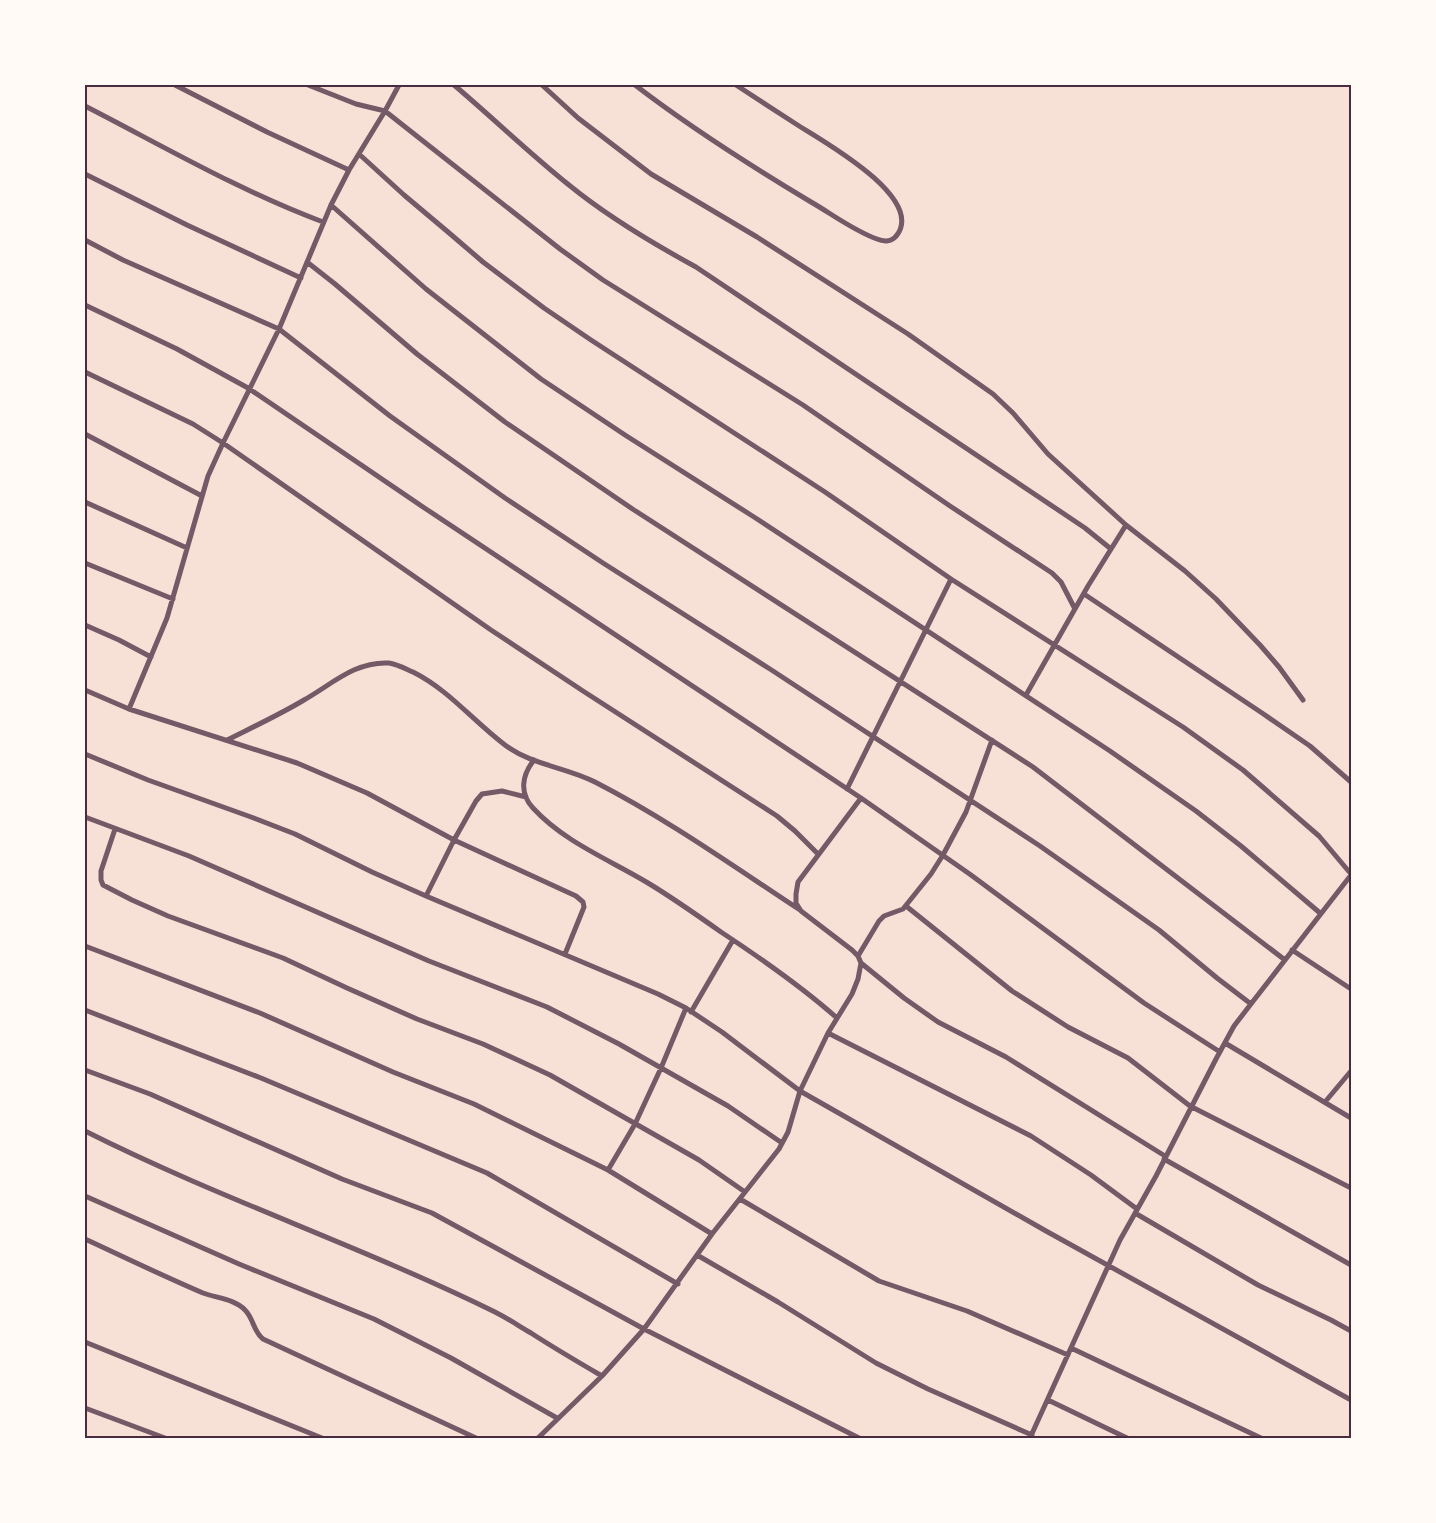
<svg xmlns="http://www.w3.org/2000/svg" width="1436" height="1523" viewBox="0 0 1436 1523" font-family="Helvetica,sans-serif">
<rect width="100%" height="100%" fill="#f7e1d7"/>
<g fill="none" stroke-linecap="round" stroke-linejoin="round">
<path stroke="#755966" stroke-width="5" d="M175,85l92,47 82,38
M308,85l48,19 29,7 175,138 43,31 200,125 147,101 102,67 9,9 14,27
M454,85c39,33 75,68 115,100 39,32 83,58 127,82l389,261 26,21
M542,85l36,33 73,56 106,63 151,97 85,60 20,19 35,41 78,71 59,46 31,28 44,46 19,22 24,33
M635,85c56,43 116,81 176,117 21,12 43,29 66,37 7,3 15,3 20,-4 28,-38 -76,-95 -101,-111 -20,-13 -40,-26 -60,-39
M85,106c78,40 155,85 238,116
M359,154l45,41 44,37 35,30 61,46 47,32 234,152 126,87 232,148 60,43 76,66 32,38
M85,174l102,51 114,53
M331,205l95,84 115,90 84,56 129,82 356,234 86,60 45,35 79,67
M85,240l38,20 156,69 111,87 115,82 98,65 167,106 270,177 119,84 58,48 34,26
M307,262l28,22 82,70 88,68 129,88 399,257 252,193
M85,305l92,44 71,39 178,121 435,289 110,77 173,128 76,49
M85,372l108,52 30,19 268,187 92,61 194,125 18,15 23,23
M85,434l117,62
M85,502l102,46
M85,563l88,36
M1084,594l178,119 48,33 41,36
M85,625l34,15 32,17
M85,690l44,19 168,54 70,30 87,47 122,56 7,6 1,5 -19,47
M1026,695l62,-109 38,-61
M129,709l38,-91 41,-142 15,-33 56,-114 52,-124 18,-35 36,-59 14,-26
M227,740c26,-13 52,-25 77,-40 27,-15 51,-39 85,-37 8,1 17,6 24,9 36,18 60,49 92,73 26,20 61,22 90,37 72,37 138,84 205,128
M85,754l63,26 103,37 44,17 77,38 54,24 232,98 28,14 36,24 78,59 246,140 305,169
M534,760c-12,15 -15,33 -1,48 31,34 77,52 115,75 25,15 49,32 73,49 41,27 80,54 116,86
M847,789l104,-210
M85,817l104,39 240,105 118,46 72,37 109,62 54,37
M115,829l-14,42v9l2,5 29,15 36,16 115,42 64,30 70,31 66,25 67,31 149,85 46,32
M426,896l28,-56 22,-39 6,-7 20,-3 24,6
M906,906l106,85 56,36 60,31 62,48 161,82
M85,946l175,67 133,59 81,32 134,66 104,64
M1292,950l59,39
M858,956l21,-35 5,-5 19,-7 28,-35 12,-19 23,-43 26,-72
M861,963l43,35 34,24 68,35 159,99
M85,1010l176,68 226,95 191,111
M691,1012l42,-72
M828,1033l203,103 60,39 46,34
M1225,1043l126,75
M85,1070l65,24 192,85 90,34 212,116 215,109
M1325,1102l26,-31
M85,1131c133,67 276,115 410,181 12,6 24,14 36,21 23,15 47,29 71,43
M1164,1159l187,106
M608,1170l27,-46 26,-56 25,-60
M85,1196l154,68 135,55 77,39 106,60
M740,1199l139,82 88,30 101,44
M1135,1213l123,72 73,35 20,11
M85,1239c39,18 78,37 118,54 13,5 32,6 42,17 9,9 8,21 18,29l213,99
M697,1255l81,47 98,61 52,26 104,46
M85,1342l237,96
M1071,1348l190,90
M1048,1400l79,38
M85,1408l80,30
M538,1438l64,-62 42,-47 68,-95 67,-85 9,-17 12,-41 28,-58 24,-39 6,-15 3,-16 -3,-7 -6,-6 -51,-39 -5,-8v-9l2,-12 63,-84
M1030,1438l90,-198 36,-64 60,-117 18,-33 20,-26 97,-125"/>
</g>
<rect width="1436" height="1523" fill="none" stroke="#fffaf5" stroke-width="172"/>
<rect x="86" y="86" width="1264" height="1351" fill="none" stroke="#4a2c40" stroke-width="2"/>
</svg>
